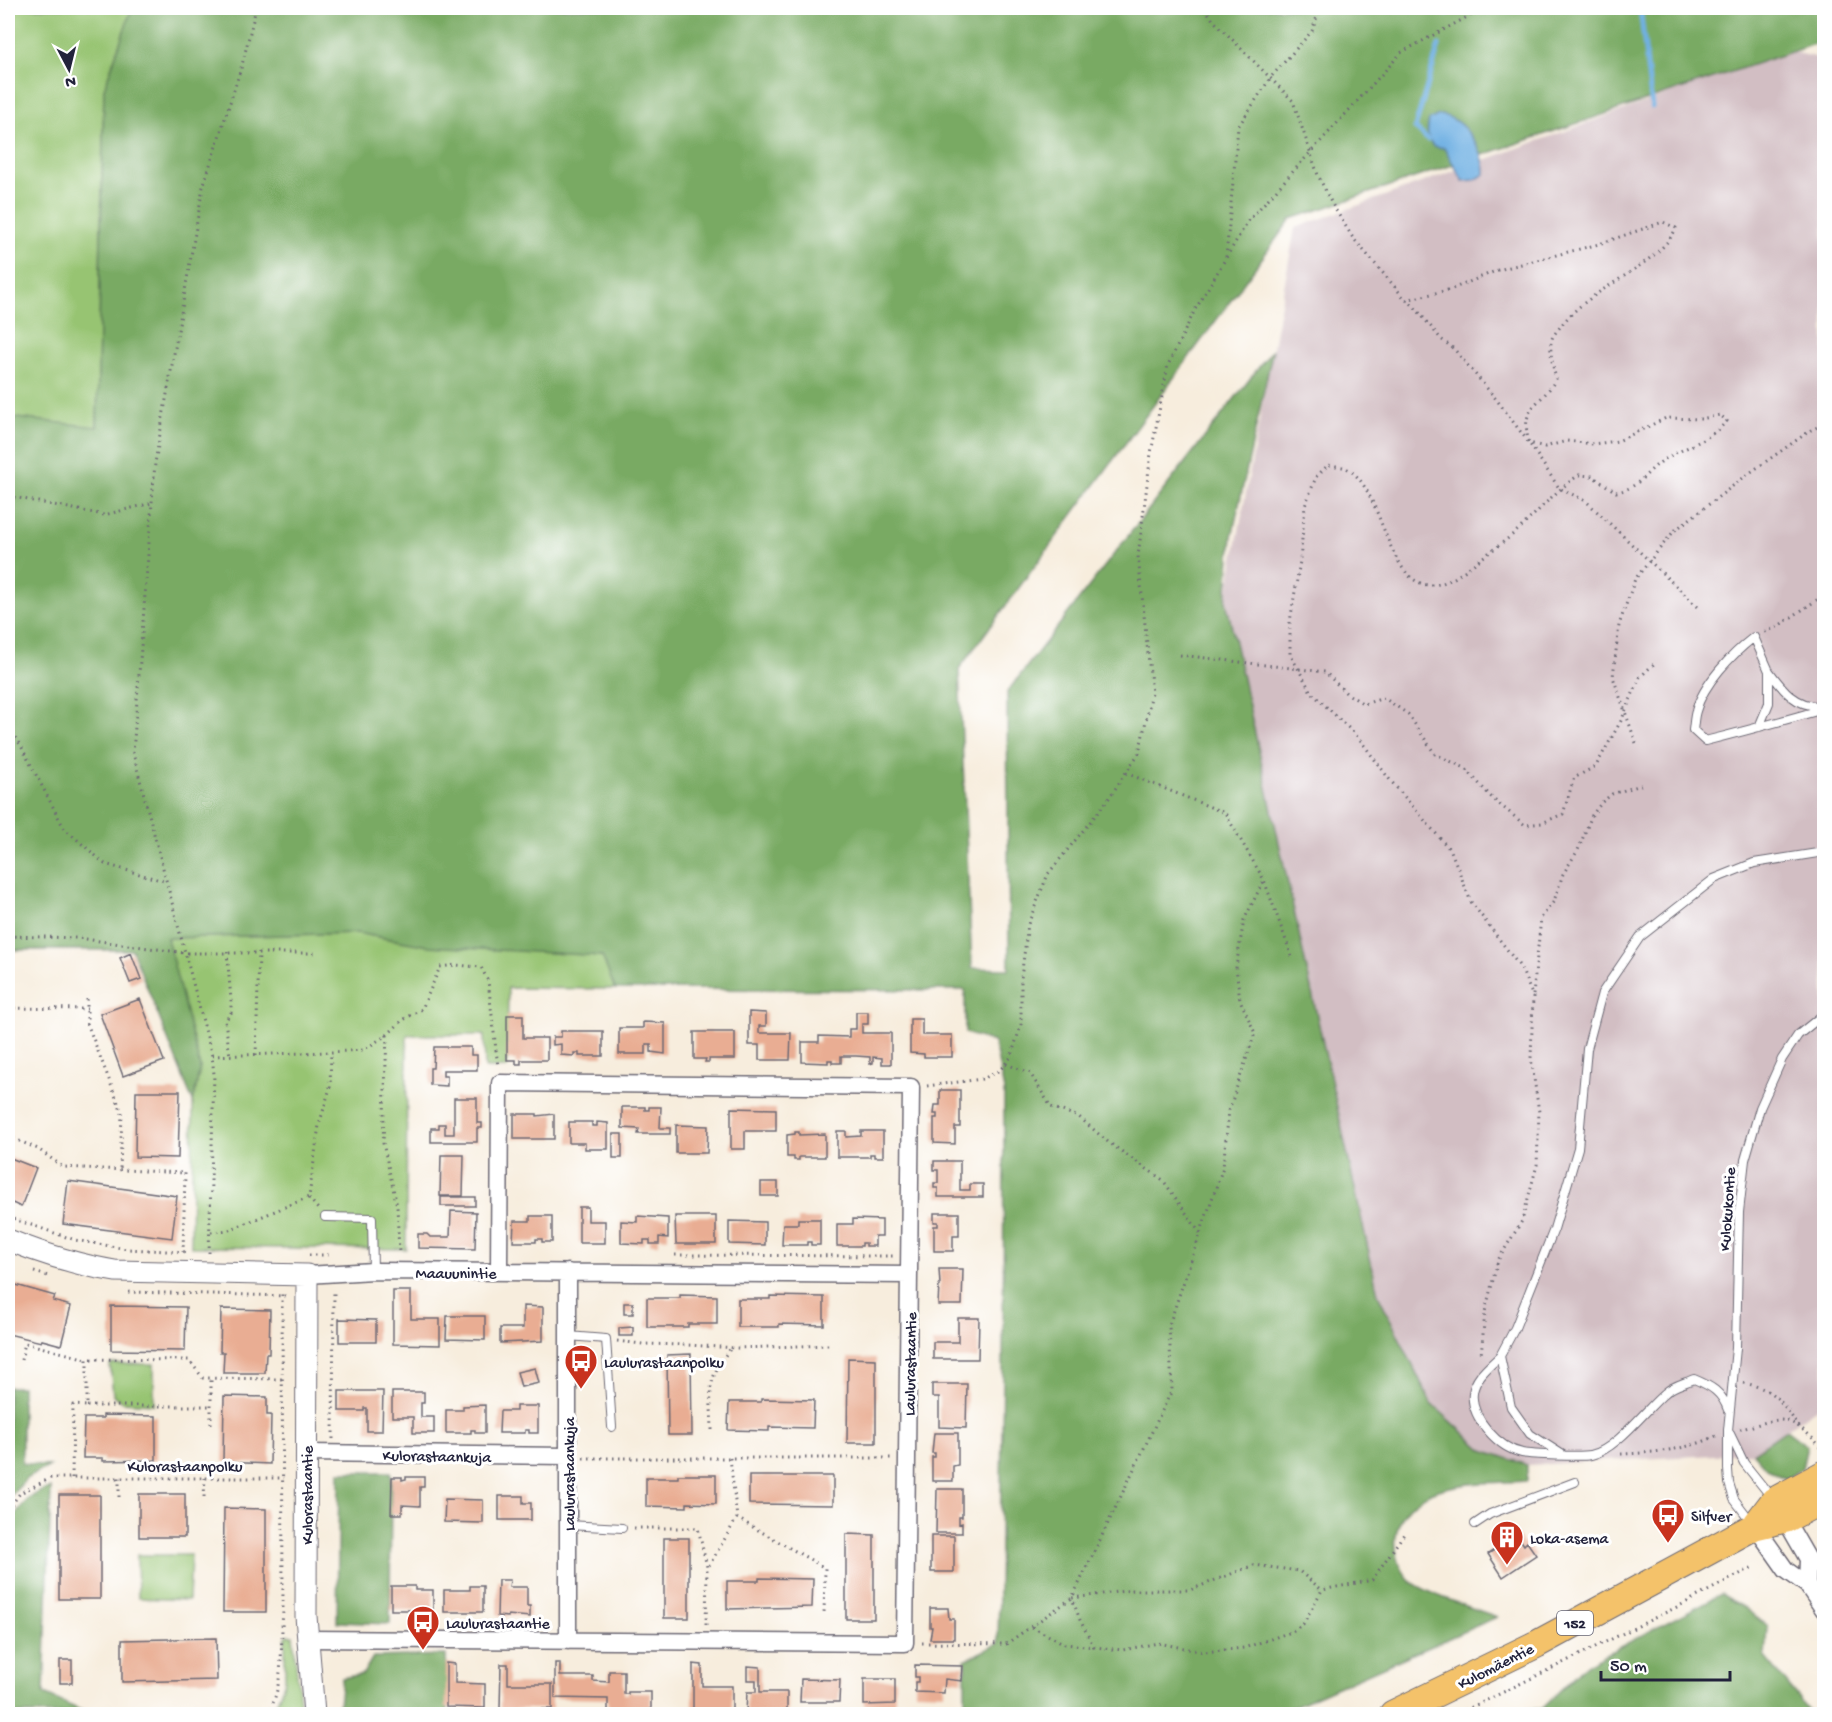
<svg xmlns="http://www.w3.org/2000/svg" width="1832" height="1722" viewBox="0 0 1832 1722" font-family="'Gochi Hand',sans-serif">
<rect width="100%" height="100%" fill="#fff"/>
<filter id="ink" filterUnits="userSpaceOnUse"><feTurbulence type="fractalNoise" baseFrequency=".0167" numOctaves="2"/><feDisplacementMap in="SourceGraphic" scale="12" xChannelSelector="R" yChannelSelector="G"/><feConvolveMatrix kernelMatrix="1 2 1 2 8 2 1 2 1" color-interpolation-filters="sRGB"/></filter>
<filter id="wash" filterUnits="userSpaceOnUse"><feTurbulence type="fractalNoise" baseFrequency=".008" numOctaves="4" result="noise"/><feDisplacementMap in="SourceGraphic" scale="24" xChannelSelector="R" yChannelSelector="G"/><feGaussianBlur stdDeviation="1.35" result="paint"/><feColorMatrix in="noise" values="0 0 0 0 0 0 0 0 0 0 0 0 0 0 0 0 0 1.4 0 .05"/><feComposite in="paint" operator="in"/></filter>
<g filter="url(#wash)">
<rect width="100%" height="100%" fill="#f7eddd"/>
<path fill="#d2bec3" d="M1788,51l36,8v1344l-71,50 -226,12 -44,-15 -52,-47 -53,-109 -152,-693 69,-373z"/>
<path fill="#97c472" stroke="#5c7356" stroke-width="1.5" d="M8,8h124l-28,82 -7,338 -89,-11z
M357,933l43,8 203,15 12,33 -107,-1 -1,80h-22l-1,-33h-77l-1,214 -215,-2 2,-145 7,-35 -34,-129z
M154,1364v40l-31,-2 -10,-7 -3,-31z
M137,1555h54l-2,45 -51,-2z
M287,1635h6l7,67 -10,12h-18l13,-33v-41z"/>
<path fill="#79aa64" stroke="#4e6650" stroke-width="1.5" d="M132,8h1692v33l-533,178 -332,450 13,299 37,1 -2,-277 266,-343 -41,188 -6,64 152,693 53,109 52,47 44,15v16c-45,3 -122,-4 -131,55 -2,14 3,32 13,43 9,12 70,31 88,38l-221,97h-311v-54l33,-16 5,-268 1,-286 -10,-48 -29,-9v-43l-350,-1 -13,-33 -174,-10 -71,-13 -190,5 33,129 -7,35 -61,-152h-124v-533l89,10 7,-338z
M8,1387h14v76l28,3 -23,12 -19,21z
M1786,1430l21,16 -5,22 -16,11 -20,-11 -13,-15z
M339,1472h52l-1,152 -53,-2z
M51,1488l-7,206 45,20h-81v-190c12,-16 22,-32 43,-36z
M1721,1594l24,14 22,18 -2,30 46,58h-296l-3,-4 29,-1 46,-45z
M446,1655l2,59h-110l4,-36 21,-4 10,-17z"/>
<path fill="#6fb0e3" stroke="#48698f" stroke-width="1.5" d="M1439,115c23,1 47,36 46,59l-10,6 -12,1 -19,-33 -11,-2c-7,-9 -6,-16 -4,-26z"/>
<g fill="none" stroke-linecap="round" stroke-linejoin="round">
<path stroke="#6fb0e3" stroke-width="5" d="M1640,8l12,99
M1447,14l2,-6
M1428,140l-13,-12 24,-83
M1813,1714l11,-11"/>
</g>
<g id="blocks">
<path fill="#e9ad93" d="M131,953l10,26 -11,4 -10,-25z
M140,999l24,62 -41,15 -23,-62z
M749,1012l17,1v13h-7v7h32l-1,27h-31v-15h-10z
M856,1012h12v12h-6v9h29v31h-9v-6l-9,-1v6l-3,1v-7l-14,-1h-15v7h-9v-3h-4v3l-26,-1v-20h17v-6l30,1v-8h7z
M507,1015h16v23h24v22h-26v4h-5v-4h-9z
M910,1019h12v16h30v22h-28v-3l-14,-1z
M643,1022l22,1v31l-14,-2v-8h-5v10h-27v-26h24z
M561,1031h42v25h-24v-3h-5v3l-13,-1v-11l-8,1v-8h8z
M694,1032h41v27h-26v3h-4l1,-3h-12z
M434,1047h37v8h6v15h-34v6h4v10l-17,-1v-17h3z
M940,1090h20v37h-5v17l-21,-1v-25h3v-4h-3l1,-9h5z
M136,1091h44l-2,67 -43,-1z
M454,1098h23v25h5v5h-5v14h-46v-14h8v-4h6v10h9z
M622,1107h23v3h4v-3h12l-1,21h10v6h-32l1,-5 -17,-1z
M731,1108l45,1v22h-31v18h-14z
M514,1114h23v2l17,-2v25h-40z
M569,1122h23v4h5v-4l11,1v26h-23v-6h-16z
M676,1125l32,1 -1,27h-31z
M837,1131h9v6l15,-1v-5h22v26h-9v-3h-4v3h-33z
M795,1132h4v3l26,-1v23h-26v3h-5v-3h-7v-22l8,-1z
M613,1134h9v24h-9z
M441,1155h23l-1,41h-23z
M8,1157l28,11 -15,39 -13,-6z
M934,1161h26v29h10v-6h13v13h-45v-9h-4v-5h4v-13h-4z
M68,1181l109,15 -5,42 -109,-14z
M761,1182h17v14h-17z
M441,1197h34v9h-34z
M579,1207h9v14h17v22h-26z
M451,1211l25,1 -1,37 -57,-1v-14h9l3,3h20z
M934,1213h25v23h-6v15h-19v-25h4v-4h-4z
M530,1216h22v26h-10v-3h-6v3h-23l1,-21h16z
M637,1216l31,2v20l-9,-1v7h-9v-4h-6v4l-23,-1v-22l16,1z
M675,1216h41v28h-40z
M798,1219h22v26h-9v-3h-4v3h-25l1,-21h15z
M853,1219l29,1v16h-7v10h-9v-3h-4v3h-25v-22h16z
M729,1221l36,1v23l-36,-1z
M939,1269h24l-1,36h-24l1,-20h1z
M9,1283l46,13 -2,5 18,5 -10,39 -19,-5 -1,2 -33,-8z
M393,1291h18v28h29v26l-47,-1z
M680,1295l37,1v28h-29v3h-41v-29h33z
M770,1296l54,1v28l-45,-1v3h-41v-28h32z
M624,1303h9v11h-9z
M111,1306l75,1 -1,44 -74,-1z
M523,1306l20,1v34l-43,2v-15h23z
M221,1309l49,1 -1,44h-3l-1,19h-42l1,-21h-4z
M447,1316h38v24l-39,-1z
M958,1318h21l-1,41h-45v-17h25z
M339,1319l37,1v22h-37z
M633,1327v9h-14v-8z
M691,1354l1,81h-24l-1,-80z
M848,1358l28,1v84h-29z
M535,1368l4,15 -18,4 -4,-15z
M932,1384h35l-1,44 -27,-1v-30h-7z
M339,1391h44l-1,40h-15v-23h-3v3h-25z
M392,1392h32v11h-3v14h13v16h-21v-16h-21z
M224,1396l43,1v18h4l-1,49 -47,-2z
M761,1399l53,1 -1,28 -44,-1v4l-41,-1 1,-28h32z
M485,1405v28h-10v-3h-4v3h-25v-23h17v-4z
M516,1406h22v27h-9v-3h-4v3h-26l1,-22h16z
M103,1415l53,1v44l-53,1v-3h-20l1,-40h19z
M934,1433h24v32l-5,1v15h-21v-24h3v-4h-3z
M678,1475h38v29l-29,-1v4l-41,-1v-28h32z
M749,1476h84v29l-84,-1z
M392,1477h10v3l4,-1v-2h18v10h-4v19l-18,-1v9h-11z
M937,1489h25v28h-3v7l3,-1v10h-26z
M139,1494h46v43h-46z
M59,1495h41v104h-41z
M499,1496h24v7h8v17h-32z
M445,1499l38,1v23l-39,-1z
M224,1508l42,1v103h-43z
M846,1534l28,1v84h-28z
M1517,1535l7,10 3,-3 9,13 -33,22 -15,-23z
M931,1536h23v36h-23z
M664,1538h25v80h-25z
M759,1578l54,1 -1,28 -85,2v-28h32z
M498,1580h12l-1,7h18v19h3v11l-22,-2v2l-11,-1z
M391,1586h24v4h18v20h-42z
M470,1586h13v26h-39v-22h26z
M930,1608h18l1,11h5v20h-24l2,-12h-2z
M216,1638l1,42 -95,2v-42z
M60,1660h12v23h-12z
M446,1663l9,1v19l30,1v24l-39,-1z
M555,1663h5v13h33v5l16,1v-11h15v23h4v-2h23v21l-43,-1v-13l-53,-1z
M501,1664h7v20h44v25h-52z
M693,1664l9,1v21h30v23h-39z
M915,1665l48,1 -1,15 -17,-2 -1,14 -29,-1v-10h3v-5h-3z
M747,1666l13,1v25h27v22l-41,-1 1,-21h9v-12h-9z
M801,1679l39,1 -1,22h-39z
M864,1679h31v25l-31,1z"/>
</g>
</g>
<g filter="url(#ink)">
<use href="#blocks" fill-opacity="0" stroke="#6d6974" stroke-width="1.5"/>
<g fill="none" stroke-linecap="round" stroke-linejoin="round">
<g stroke="#6d6974" stroke-width="10">
<path id="service" d="M1769,671c14,19 27,36 52,35
M1759,727l10,-24v-32l-15,-34c-22,17 -51,47 -58,74 -2,6 -2,13 -3,19l12,11c40,-10 80,-21 119,-32
M325,1217l47,1 1,53
M568,1336l38,3 6,88
M1500,1356l15,-28 39,-99 24,-81 9,-99 15,-56 38,-56 74,-58 40,-16 70,-11
M1730,1434l14,29 28,35
M1563,1455l-33,-21 -19,-27 -11,-51c-11,11 -25,21 -27,37 -3,25 26,55 49,60 11,2 58,4 69,2 25,-5 55,-46 74,-62 7,-7 20,-10 29,-14 17,7 28,13 34,31
M1475,1524l15,-10 85,-32
M1753,1524l-19,-25 -5,-16 -1,-14v-39l8,-82 3,-136 6,-52 15,-52 22,-49 16,-24 26,-21
M568,1525l54,3"/>
</g>
<g stroke="#6d6974" stroke-width="19">
<path id="minor" d="M307,1275l66,-4 536,4
M306,1453l262,3
M1781,1512l27,47 -1,26
M1755,1526l31,44 21,15 17,25
M307,1639l598,4 6,-556 -411,-4 -1,189
M568,1641v-369"/>
</g>
<g stroke="#6d6974" stroke-width="23">
<path id="tertiary" d="M8,1240c35,14 69,25 107,31l192,4 -1,341 8,98"/>
</g>
<g stroke="#6d6974" stroke-width="29">
<path id="primary" d="M1755,1526l19,-25 50,-27
M1393,1714l144,-70 218,-118 31,-7 38,-20"/>
</g>
<path stroke="#6d6974" stroke-width="3" stroke-dasharray="1.5 4.5" stroke-linecap="butt" d="M1205,8l8,12 80,81 25,74 14,29 21,34 53,62 46,-11 46,-19 101,-26 64,-22 13,6c-16,38 -88,60 -115,98 -4,5 -9,10 -10,16 -1,12 2,25 5,37 -15,27 -37,26 -27,64l16,4 22,-6 26,3 25,-3 48,-23 35,1 19,-4 7,6c-18,20 -43,26 -65,40 -17,12 -24,28 -46,31l-24,-16 -13,-1c-24,16 -40,36 -61,55 -15,13 -31,24 -47,36 -7,5 -15,12 -23,15 -63,27 -60,-92 -102,-113 -5,-2 -13,-2 -18,-3l-12,12 -11,29 -5,55 -10,61v32l21,38 47,45 32,43 61,71 20,51 50,66 12,29 -2,61 8,54 -2,53 -15,56 -24,39 -13,52 -4,44
M1226,257l12,-130 33,-50 41,-46 8,-23
M1406,300l7,5 28,34 13,10 42,50 33,44 30,45 27,13 112,106
M8,496l96,19 48,-12
M1765,632l12,-5 47,-32
M1180,655l145,17 21,21 18,11 20,-6 24,16 27,40 30,14 28,31 32,26 17,-2 21,-9 11,-36 22,-12 26,-47 18,-42 16,-15
M8,728l12,16 44,84 41,36 62,18
M1636,743l-23,-66 6,-52 16,-46 39,-48 77,-59 60,-42 13,-6
M1126,773l99,40 39,67 28,77
M8,936l70,2 107,15h133
M227,952l4,48v13l-6,8 5,35
M1533,995l8,-77 13,-17 9,-27 15,-24 14,-35 10,-13 10,-8 29,-9
M87,999v24l35,90 -2,57
M8,1008l79,1
M387,1035l-4,108 14,63 2,47
M256,1055l3,-103
M212,1056l119,-4
M1006,1064l24,9 21,34 28,10 29,25 55,38 37,53
M927,1086l56,-7 17,-9 11,-13 10,-32v-47l7,-54 20,-50 59,-73 32,-48 13,-60 -14,-137 13,-103 17,-88 27,-55 53,-89 154,-169 82,-44
M8,1136l30,13 25,18 122,6 -2,79
M309,1198l9,11
M8,1217l67,23 52,9 61,3
M211,1232l18,-2 80,-33 10,-72 11,-37 1,-36 32,-2 24,-15 16,-15 19,-11 18,-42 15,-2 26,2 7,14 10,86
M209,1253l5,-179 -2,-18 -79,-303 22,-290 48,-276 39,-122 14,-57
M309,1255h20
M675,1255l218,1
M34,1272l14,4
M128,1292l161,4
M617,1341l25,3 45,1 50,3 93,-3
M21,1360l4,-17 62,16
M1744,1383c33,7 37,19 56,45
M87,1406h124
M211,1424v-46
M1740,1429c14,-2 33,-12 47,-8 14,4 29,20 37,30
M712,1430c-1,-39 -7,-50 19,-82
M333,1439l1,-150
M1621,1454c31,-1 67,-4 95,-18
M583,1458h308
M730,1458l7,60 88,50 -1,47
M72,1478l1,-73 14,1v-47l102,1 14,18 79,1
M119,1497v-20
M204,1497l1,-19
M8,1510l12,-17 31,-15h233
M634,1528h64l9,39
M706,1625l1,-56 30,-51
M1032,1627l33,17 30,3 28,3 35,-7 46,9 40,-4 47,-16 12,-8 19,-34 50,-10 34,-49
M922,1643l84,1 66,-46 100,-208 -3,-65 54,-158 6,-57 26,-77 -15,-33 -4,-33 8,-47 20,-40
M1094,1647l-14,-27 -8,-22 61,-8h57l64,-25 45,6 23,19
M268,1714c17,-31 12,-69 15,-103l-1,-318
M1454,1714l29,-12 200,-98 72,-38"/>
<use href="#service" stroke="#fff" stroke-width="8"/>
<use href="#minor" stroke="#fff" stroke-width="16"/>
<use href="#tertiary" stroke="#fff" stroke-width="21"/>
<use href="#primary" stroke="#f4c26a" stroke-width="27"/>
</g>
</g>
<defs>
<g id="bus-pin" transform="scale(1.725)"><path d="M0 17L-7.5 6A9.5 9.5 0 1 1 7.5 6Z" fill="#c8321e" stroke="#fff"/><path d="M-5-6H5V4H4V6H2V4H-2V6H-4V4H-5ZM-3.5-4V0h7V-4ZM-3.5 1.2v1.5H-2V1.2ZM2 1.2v1.5H3.5V1.2Z" fill="#fff"/></g>
<g id="building-pin" transform="scale(1.725)"><path d="M0 17L-7.5 6A9.5 9.5 0 1 1 7.5 6Z" fill="#c8321e" stroke="#fff"/><path d="M-4-6H4V6H1V3H-1V6H-4ZM-2.5-4.3h1.7v1.8h-1.7ZM.8-4.3h1.7v1.8H.8ZM-2.5-1h1.7V.8h-1.7ZM.8-1h1.7V.8H.8Z" fill="#fff"/></g>
</defs>
<g fill-rule="evenodd">
<use href="#bus-pin" x="581" y="1361"/>
<use href="#bus-pin" x="1668" y="1515"/>
<use href="#building-pin" x="1507" y="1537"/>
<use href="#bus-pin" x="423" y="1622"/>
</g>
<g text-anchor="middle" stroke-width="6" stroke-linejoin="round" paint-order="stroke">
<rect fill="#fff" stroke="#646476" stroke-width="1.5" x="1557" y="1611" width="36" height="24" rx="4.5"/>
<g font-size="15" font-weight="bold" fill="#22223b">
<text x="1575" y="1628">152</text>
</g>
<g font-size="16" fill="#22223b" stroke="#fff">
<text transform="translate(1726 1209) rotate(-86)" y="6">Kulokukontie</text>
<text x="456" y="1278">Maauunintie</text>
<text transform="translate(909 1364) rotate(-89)" y="6">Laulurastaantie</text>
<text transform="translate(437 1455) rotate(1)" y="6">Kulorastaankuja</text>
<text x="185" y="1471">Kulorastaanpolku</text>
<text transform="translate(568 1474) rotate(-90)" y="6">Laulurastaankuja</text>
<text transform="translate(306 1495) rotate(-90)" y="6">Kulorastaantie</text>
<text transform="translate(1495 1665) rotate(-27)" y="6">Kulomäentie</text>
</g>
<g font-size="16" fill="#22223b" stroke="#fff" text-anchor="start">
<text x="604" y="1367">Laulurastaanpolku</text>
<text x="1691" y="1521">Silfver</text>
<text x="1530" y="1543">Loka-asema</text>
<text x="446" y="1628">Laulurastaantie</text>
</g>
</g>
<rect width="1832" height="1722" fill="none" stroke="#fff" stroke-width="30"/>
<g transform="translate(69 69) rotate(173)" stroke="#ffffff" stroke-width="4.5" paint-order="stroke">
<path d="M0-4.5L10 22L0 15L-10 22Z" fill="#22223b"/>
<text y="-9" font-size="16" font-weight="bold" text-anchor="middle" fill="#22223b">N</text>
</g>
<path d="M1601 1671v9h129v-9" fill="none" stroke="#22223b" stroke-width="3"/>
<text x="1610" y="1671" font-size="18" fill="#22223b" stroke="#ffffff" stroke-width="4.5" paint-order="stroke">50 m</text>
</svg>
